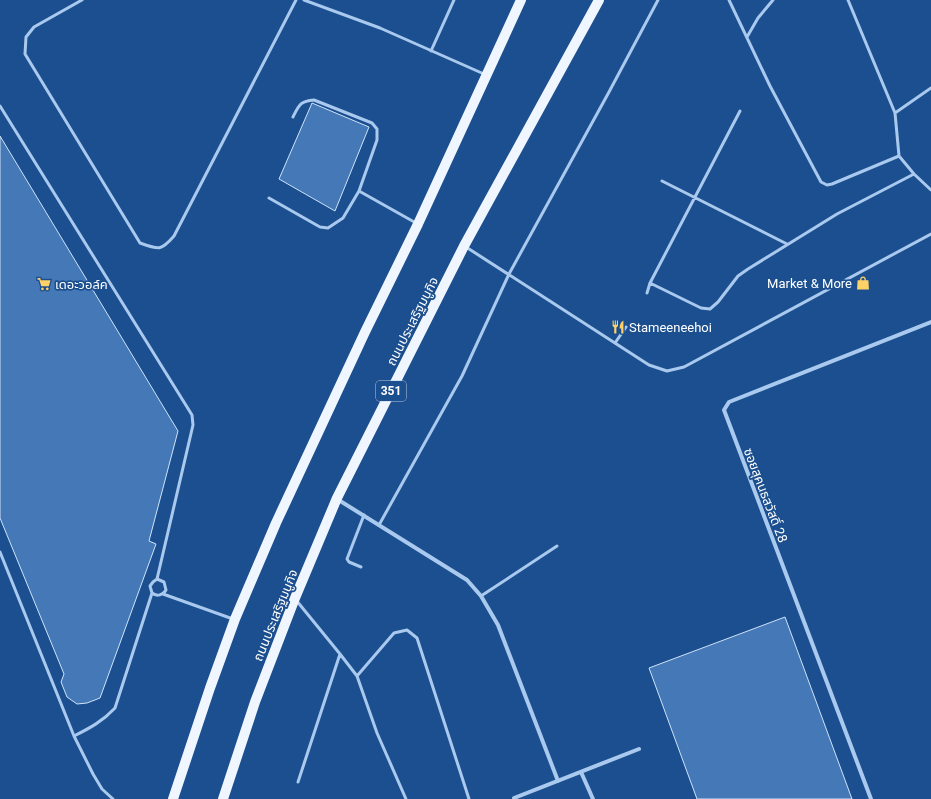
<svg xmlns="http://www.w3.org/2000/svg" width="931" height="799" viewBox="0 0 931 799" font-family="Roboto,'Noto Sans Thai',sans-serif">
<rect width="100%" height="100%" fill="#1b4f8f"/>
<path fill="#4478b7" stroke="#cfe3fa" d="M312,103l57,24 -34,84 -56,-32z
M0,136l178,295 -29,110 7,3 -56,154 -13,5 -10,1 -10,-7 -6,-15 3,-8 -64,-156z
M785,617l67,182h-155l-48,-131z"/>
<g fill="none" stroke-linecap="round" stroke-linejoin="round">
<path stroke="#a9c9ee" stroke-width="3" d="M82,0l-48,27 -8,10 -1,17 115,189c19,7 21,8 34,-7l122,-236
M304,0l76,28 104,46
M729,0l41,86 51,96 6,3 5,-1 67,-28 15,18 17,16
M848,0l47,113 36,-25
M747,37l11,-19 15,-18
M431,51l23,-51
M0,106l192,309 1,10 -36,154 -4,3 -3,4 2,7 -37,115c-12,13 -25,20 -41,28
M740,111l-90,172 51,25 9,1 8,-7 20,-26 10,-7 89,-55 77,-40
M895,113l4,43
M293,117c6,-12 7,-16 21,-17l58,23 5,6v11l-18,51
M662,181l125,63
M269,198l51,29 8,1 15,-10 16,-27 57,32
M466,247l183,118 18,6 17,-4 247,-133
M647,293l3,-10
M615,343l11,-16
M379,525l83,-149 47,-102 100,-182 49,-92
M0,552l74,184 19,38 9,15 11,10
M361,567l-12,-5 -2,-3 17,-44
M152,593c5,4 11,2 14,-3l-2,-8 -7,-3
M163,594l70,25
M481,596l76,-50
M296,600l44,54 17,22 20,57 29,66
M357,676l37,-43 13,-3 10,8 52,161
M298,782l42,-128"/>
<path stroke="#a9c9ee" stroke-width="4" d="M337,499l130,81 14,16 17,29 60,156
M581,772l12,27
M514,798l125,-49
M871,799l-147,-389 5,-8 202,-80"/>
<path stroke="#f0f6ff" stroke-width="10" d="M173,799l37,-111 25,-69 41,-96 89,-191 53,-108 103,-224
M223,799l32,-97 40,-104 42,-100 127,-252 135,-246"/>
</g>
<defs>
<g id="shop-bare" transform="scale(1.08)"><path d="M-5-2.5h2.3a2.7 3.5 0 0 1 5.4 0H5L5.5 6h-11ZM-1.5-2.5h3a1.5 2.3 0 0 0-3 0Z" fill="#ffd166" stroke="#1b4f8f" stroke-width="2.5" paint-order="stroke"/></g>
<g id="supermarket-bare" transform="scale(1.08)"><path d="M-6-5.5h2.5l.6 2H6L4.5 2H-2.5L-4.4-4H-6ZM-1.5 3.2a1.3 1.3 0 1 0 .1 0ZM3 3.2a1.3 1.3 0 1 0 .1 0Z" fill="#ffd166" stroke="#1b4f8f" stroke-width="2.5" paint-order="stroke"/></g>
<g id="restaurant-bare" transform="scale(1.08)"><path d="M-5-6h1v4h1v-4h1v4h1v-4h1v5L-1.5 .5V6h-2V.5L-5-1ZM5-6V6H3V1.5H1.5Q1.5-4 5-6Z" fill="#ffd166" stroke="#1b4f8f" stroke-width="2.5" paint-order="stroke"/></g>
</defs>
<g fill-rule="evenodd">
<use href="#shop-bare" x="863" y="283"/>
<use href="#supermarket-bare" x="44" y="284"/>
<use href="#restaurant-bare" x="618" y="327"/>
</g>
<g text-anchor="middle" stroke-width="3.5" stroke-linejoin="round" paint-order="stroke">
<rect fill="#1b4f8f" stroke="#bbcadd" stroke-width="1" x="376" y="381" width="30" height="20" rx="3"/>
<g font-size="12" font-weight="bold" fill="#fff">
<text x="391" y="395">351</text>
</g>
<g font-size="13" fill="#fff" stroke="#1b4f8f" text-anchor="start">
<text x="852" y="288" text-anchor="end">Market &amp; More</text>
<text x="55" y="289">เดอะวอล์ค</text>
<text x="629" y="332">Stameeneehoi</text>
</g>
<g font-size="13" fill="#fff" stroke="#1b4f8f">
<text transform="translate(412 321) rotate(-63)" y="5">ถนนประเสริฐมนูกิจ</text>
<text transform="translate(766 495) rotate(69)" y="5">ซอยสุคนธสวัสดิ์ 28</text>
<text transform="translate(275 615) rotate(-68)" y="5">ถนนประเสริฐมนูกิจ</text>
</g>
</g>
</svg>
